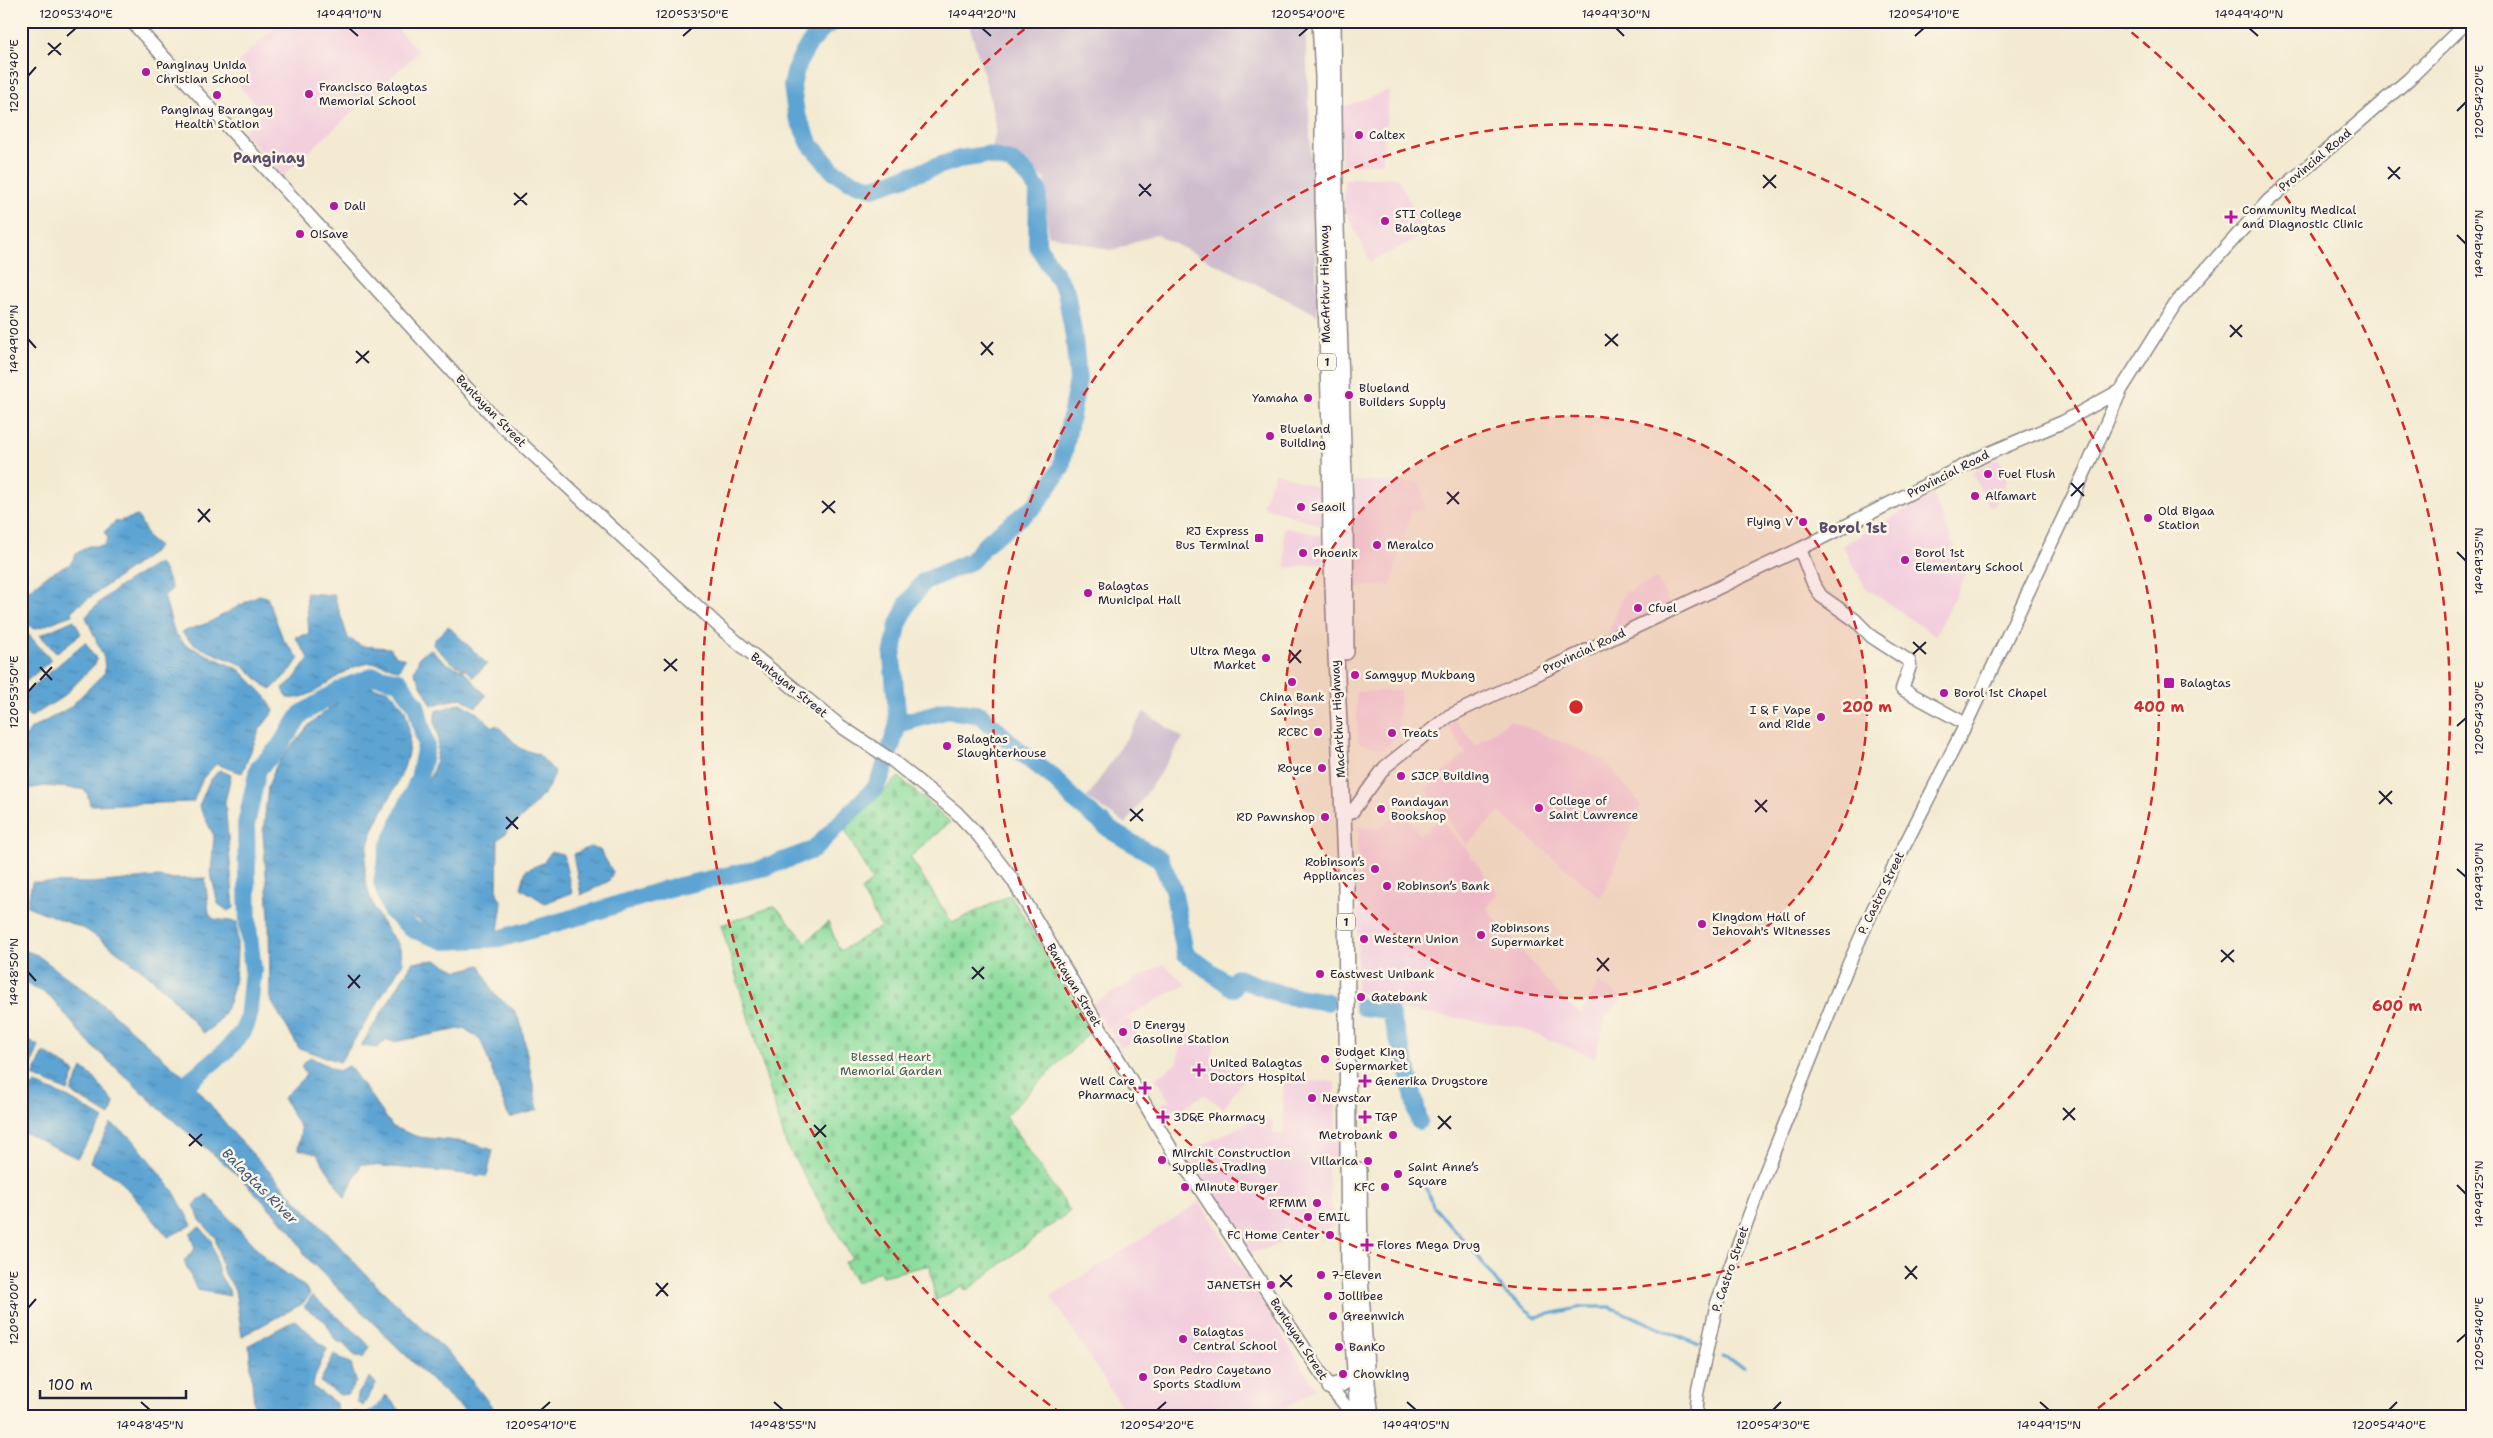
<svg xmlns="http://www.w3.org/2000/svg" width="2493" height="1438" viewBox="0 0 2493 1438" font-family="'Shantell Sans',sans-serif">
<defs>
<pattern id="cemetery-stones" width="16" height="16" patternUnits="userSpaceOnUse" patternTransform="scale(1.25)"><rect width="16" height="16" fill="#8bdd9d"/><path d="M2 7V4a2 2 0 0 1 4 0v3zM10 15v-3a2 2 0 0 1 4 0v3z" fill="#78bd88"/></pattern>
<pattern id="water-ripples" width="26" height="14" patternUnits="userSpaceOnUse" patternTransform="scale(1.25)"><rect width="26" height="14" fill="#5da4d3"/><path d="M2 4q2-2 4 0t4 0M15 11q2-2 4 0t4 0" fill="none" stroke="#4c85ac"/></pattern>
</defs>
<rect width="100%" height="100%" fill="#fcf5e5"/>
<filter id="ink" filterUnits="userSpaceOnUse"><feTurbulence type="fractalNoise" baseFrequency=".02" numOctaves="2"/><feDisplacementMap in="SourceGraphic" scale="10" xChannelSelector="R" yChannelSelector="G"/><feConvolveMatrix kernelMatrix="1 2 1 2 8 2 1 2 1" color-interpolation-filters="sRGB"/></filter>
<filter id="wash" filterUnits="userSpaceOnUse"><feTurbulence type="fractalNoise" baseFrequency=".0096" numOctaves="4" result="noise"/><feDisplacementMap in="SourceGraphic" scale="20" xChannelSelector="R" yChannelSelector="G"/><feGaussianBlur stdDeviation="1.12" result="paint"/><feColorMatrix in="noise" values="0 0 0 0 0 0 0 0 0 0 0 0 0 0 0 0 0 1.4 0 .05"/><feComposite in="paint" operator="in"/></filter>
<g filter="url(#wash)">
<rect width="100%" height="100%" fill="#f3ead1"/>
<path fill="#f3cfde" d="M282,21h108l29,31 -137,124 -39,-44 20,-20 -26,-28 8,-8 -10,-11z
M1389,90l-7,73 -40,2 -1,-57z
M1397,177l29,57 -56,28 -26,-54v-29z
M1997,459l14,12 -16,34 -6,1 -17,-33z
M1275,472l46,17 2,37 -61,-20z
M1353,481l69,2 2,29 -12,-3 -21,77 -39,1z
M1933,494l33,80 -31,62 -69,-48 -24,-42z
M1283,527l39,9 2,27 -38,5z
M1657,579l14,28 -63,28 16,-42z
M1400,690l-2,45 -15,15 -25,-8 -2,-50z
M1454,719l22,26 34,-25 96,41 35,44 -40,93 -102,-86 -32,33 -42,-56 41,-36 -20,-28z
M1403,810l17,25 20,-16 28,32 30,42 -12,15 77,92 18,14 18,-32 24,16 -18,19 -10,41 -77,-31 -123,-18 -1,-14 -37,-3 1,-165 21,1z
M1163,964l24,21 -16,7 -64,37 -15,-25z
M1128,1018l12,19 -19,11 -12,-19z
M1181,1033l35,5 -4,18 31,23 -19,29 -20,-13 -28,17 -3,-3 -16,10 -6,-8 18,-11 -13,-22 22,-16z
M1335,1081l2,75 -10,3 6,68 -82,26 -53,-80 -11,-21 65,-31 21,-1v14h11l-1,-52z
M1200,1202l116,187 -44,28h-144l-77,-121z"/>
<path fill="#cfbdce" d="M968,21h337l13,294 -163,-81 -42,17 -65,-16 -3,-56 -20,-15 -34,-12 5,-22 -6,-33z
M1144,712l39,26 -57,86 -39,-26z"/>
<path fill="url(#cemetery-stones)" stroke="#56806c" d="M899,777l51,45 -40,35 42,66 58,-28 82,135 -87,86 65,95 -104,80 -4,-5 -27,15 -5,-36 -48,11 -2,-5 -24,12 -12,-21 8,-4 -66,-114 -65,-219 54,-19 31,36 22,-20 12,29 41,-24 -20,-37 11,-9 -28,-53z"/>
<path fill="url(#water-ripples)" stroke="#406387" d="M138,516l11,23 9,7 -3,5 -83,59 1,5c-14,3 -25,11 -40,14l-12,-13v-20l25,-20 24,-12 7,-11 12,-7h15l4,-8 -4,-6 11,-10z
M158,563l6,7 8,19 -8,7 10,35 10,13 56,26 26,27 8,14 -14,18 -18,44 -26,-9 -13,14 -10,24 -103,3 -3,-13 -5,-3 -37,-3 -24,4v-47l10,-14 38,-21 36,-36 -1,-14 -18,-41c18,-24 46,-38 72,-54z
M306,593l28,2 14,43 13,8 29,2 5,7 10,4 -6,11c-9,-3 -19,-7 -27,-7 -33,1 -53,39 -85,35l-4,-10 11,-9 15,-21 -14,-21 14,-3z
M259,595l8,2 16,42 16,19 -8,12 -19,19c-12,-4 -17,-15 -28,-22 -18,-12 -50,-16 -62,-35l26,-9z
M74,620l7,14 -25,19 -16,-18z
M21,626l30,34 -30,26z
M448,626l39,38 -15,14v-4l-22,-13 -17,-16 1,-5z
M85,642l12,18 -2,4 -31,32 -33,21 -10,-6v-14z
M430,649l18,15 15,6 23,26 -10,11 -15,-9 -29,7 -18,-33 6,-16z
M369,687l20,3c4,6 13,14 16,21 21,68 -43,99 -40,162 1,17 10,40 20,54 11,16 16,15 18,36l-63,99 -41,-14 -29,-49 -1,-83 -6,-82 5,-48 9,-22 33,-40 38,-30z
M461,703l15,9 17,15 4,-2 24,24 17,5 17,18c-5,23 -40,51 -57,68l-1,53 5,10 -4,28c-34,4 -52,6 -83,-13 -5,-3 -12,-6 -16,-10 -3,-3 -5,-10 -6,-14 -17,-40 22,-86 38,-119 4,-9 8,-27 7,-38 -1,-9 -5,-16 -2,-26z
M219,770l12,5 -6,27 9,106 -6,3 -10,-7 -7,-30 3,-38 -15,-30 10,-24z
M590,847l10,3 13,22 -4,9 -28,14 -8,-41z
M551,852l12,2 9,39 -27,10 -24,-15 5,-18 17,-7z
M158,877l14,2 33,-1 4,36 5,5 23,3c0,35 3,93 -34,111l-34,-39 -23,-21 -43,-32 -18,-12 -58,-23 5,-24 60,1z
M21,949l16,6 59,44 101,89 37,46 139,148 81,76 46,59h-28l-42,-38 -123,-121 -15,-26 -53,-56 -78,-66 -75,-70 -36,-44 -29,-16z
M436,960l22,11 22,-6 14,29 20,16 7,14 17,86 -29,8 -28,-78 -17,-12 -70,14 -8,-2 -9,8 -16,-2 52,-84z
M21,1037l18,9 -11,28 -7,-3z
M44,1052l31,20 -7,19 -35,-15z
M310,1057l28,14 11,-5 44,61 25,10 48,5 27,8 -6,26 -126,-12 -16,34 -28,-44 -19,-5 3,-20 -18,-31 23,-23 -5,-9z
M82,1068l12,10 20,25 -4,13 -39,-24z
M36,1084l33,14 35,21 -27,39 -54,-26 8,-46z
M111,1124l20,13 43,55 18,33 -24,12 -49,-58 -29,-17z
M207,1194l60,66 38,27 5,8 -8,9 -60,32 -7,-46 -12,-19 -8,-34 -15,-17 -6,-15z
M200,1227l11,13 8,34 10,16 1,6 -33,-6 -13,-29 11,-12 -5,-16z
M312,1296l47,39 11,12 -7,11 -9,-3 -11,-11 -8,-4 -9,-18 -22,-15z
M295,1320l32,29 -12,27 -2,11 23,16 1,14h-82l-6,-72z
M334,1354l17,10 5,17 -7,13 -9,1 -20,-13z
M370,1377l6,7 -13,22 -6,-4 1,-8z
M386,1395l20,22h-55l3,-6 11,3 11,-7z"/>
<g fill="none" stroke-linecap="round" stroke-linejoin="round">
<path stroke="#5da4d3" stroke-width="3" d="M1423,1179l10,27 42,47 30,40 31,24 46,-10h28l89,38
M1722,1357l22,9"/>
<path stroke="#5da4d3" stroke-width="18" d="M898,724l50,-14 33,5 38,36 34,26 20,22 40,33 47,27 13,30 12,64 48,35 4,-10 46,17 44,7
M1363,1007l26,3 18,57 12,54
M171,1096l55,-45 17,-20 5,-12 5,-49 -5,-43 -2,-102 12,-56 21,-22 22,-33 44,-27 30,-11 24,5 17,24 10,40 -7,34 -30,67 -7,36 9,29 21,18 33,12 57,-3 92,-26 72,-23 100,-22 47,-17 62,-62 7,-13 16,-51 -6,-68 6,-31 10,-22 15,-21 48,-21 18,-20 47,-36 25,-37 17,-88 -4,-43 -8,-46 -29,-46 1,-55 -11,-16 -17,-13 -23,-6 -28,4 -86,29 -23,-7 -17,-10 -23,-27 -14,-30 -4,-28 5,-21 10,-18 16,-19 12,-7"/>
</g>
</g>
<g filter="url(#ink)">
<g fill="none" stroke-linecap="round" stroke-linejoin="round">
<g stroke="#8a8686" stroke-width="15">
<path id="secondary" d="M131,21l369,403 225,208 114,93 54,36 63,51 22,23 34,44 163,276 15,19 140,213 25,30
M1800,549l13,34 8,13 34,24 17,17 37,24 1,5 -8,23 64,35
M1344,815l8,-3 33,-45 64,-51 351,-167 187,-95 76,-32 58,-32 54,-86 93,-103 141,-122 59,-58
M1695,1417l2,-23 20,-91 43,-117 87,-218 31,-70 88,-174 122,-259 33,-75"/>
</g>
<g stroke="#8a8686" stroke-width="18">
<path id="highway" d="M1320,21l3,56v122l7,233 1,109 15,344 3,392 9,140
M1333,21l2,174 10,315 1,142
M1359,1170l1,107 7,106 4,34
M1330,1387l11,-3 13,-10"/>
</g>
<use href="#secondary" stroke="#fff" stroke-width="12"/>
<use href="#highway" stroke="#fff" stroke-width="15"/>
</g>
</g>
<path fill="none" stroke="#22223b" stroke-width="2" d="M349,28l9,8M982,28l9,8M1616,28l8,8M2249,28l9,8M67,36l9,-8M683,36l9,-8M1299,36l9,-8M1915,36l9,-8M48,43l13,12M48,55l13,-12M28,76l8,-9M2457,111l9,-9M2388,167l12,12M1763,175l13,13M2388,179l12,-12M1139,184l12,12M1763,188l13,-13M514,193l13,12M1139,196l12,-12M514,205l13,-12M2457,235l9,9M2230,325l12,12M1605,334l13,12M2230,337l12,-12M28,339l8,9M981,342l12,13M1605,346l13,-12M356,351l13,12M981,355l12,-13M356,363l13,-12M2071,483l13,13M1447,492l12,12M2071,496l13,-13M822,501l13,12M1447,504l12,-12M198,509l12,13M822,513l13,-12M198,522l12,-13M2457,552l9,9M1913,642l13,12M1289,650l12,13M1913,654l13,-12M664,659l13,12M1289,663l12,-13M40,667l12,13M664,671l13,-12M40,680l12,-13M28,692l8,-9M2457,726l9,-8M2379,791l13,13M1755,800l12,12M2379,804l13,-13M1130,809l13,12M1755,812l12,-12M506,817l12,12M1130,821l13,-12M506,829l12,-12M2457,869l9,8M2221,950l13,12M1597,958l12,13M2221,962l13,-12M972,967l12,12M1597,971l12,-13M28,972l8,9M348,975l12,13M972,979l12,-12M348,988l12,-13M2063,1108l12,12M1438,1116l13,13M2063,1120l12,-12M814,1125l12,12M1438,1129l13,-13M189,1134l13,12M814,1137l12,-12M189,1146l13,-12M2457,1185l9,9M1905,1266l12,13M1280,1275l12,12M1905,1279l12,-13M656,1283l12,13M1280,1287l12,-12M656,1296l12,-13M28,1308l8,-9M2457,1342l9,-8M141,1402l9,8M774,1402l9,8M1407,1402l9,8M2040,1402l9,8M541,1410l9,-8M1157,1410l9,-8M1773,1410l8,-8M2389,1410l8,-8"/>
<circle cx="1576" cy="707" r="291" fill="#d62828" fill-opacity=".12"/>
<g fill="none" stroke="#d62828" stroke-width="2.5" stroke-dasharray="9 6">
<circle cx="1576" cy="707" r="291"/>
<circle cx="1576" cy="707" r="583"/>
<path d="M1062 1414A874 874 0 0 1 1032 23M2120 23A874 874 0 0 1 2090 1414"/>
</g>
<g fill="#b5179e" stroke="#fcf5e5" stroke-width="2">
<circle cx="146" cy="72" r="5"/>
<circle cx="309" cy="94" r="5"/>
<circle cx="217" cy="95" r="5"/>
<circle cx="1359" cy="135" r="5"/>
<circle cx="334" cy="206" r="5"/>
<path d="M2228.5 209.5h5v5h5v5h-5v5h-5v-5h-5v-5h5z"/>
<circle cx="1385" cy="221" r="5"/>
<circle cx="300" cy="234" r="5"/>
<circle cx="1349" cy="395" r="5"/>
<circle cx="1308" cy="398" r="5"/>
<circle cx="1270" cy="436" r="5"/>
<circle cx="1988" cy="474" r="5"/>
<circle cx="1975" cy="496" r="5"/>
<circle cx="1301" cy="507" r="5"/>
<circle cx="2148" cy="518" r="5"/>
<circle cx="1803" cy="522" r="5"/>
<rect x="1254" y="533" width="10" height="10" rx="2.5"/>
<circle cx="1377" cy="545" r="5"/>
<circle cx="1303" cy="553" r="5"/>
<circle cx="1905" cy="560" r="5"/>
<circle cx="1088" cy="593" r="5"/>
<circle cx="1638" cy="608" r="5"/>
<circle cx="1266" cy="658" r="5"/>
<circle cx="1355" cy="675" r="5"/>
<circle cx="1292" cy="682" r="5"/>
<rect x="2163" y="677" width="12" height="12" rx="2.5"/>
<circle cx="1944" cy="693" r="5"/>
<circle cx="1821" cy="717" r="5"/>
<circle cx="1318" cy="732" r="5"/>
<circle cx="1392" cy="733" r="5"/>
<circle cx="947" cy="746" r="5"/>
<circle cx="1322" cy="768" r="5"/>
<circle cx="1401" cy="776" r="5"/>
<circle cx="1539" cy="808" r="5"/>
<circle cx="1381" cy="809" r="5"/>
<circle cx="1325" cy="817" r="5"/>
<circle cx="1375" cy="869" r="5"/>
<circle cx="1387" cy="886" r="5"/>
<circle cx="1702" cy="924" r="5"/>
<circle cx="1481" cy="935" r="5"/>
<circle cx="1364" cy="939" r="5"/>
<circle cx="1320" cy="974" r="5"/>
<circle cx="1361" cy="997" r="5"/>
<circle cx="1123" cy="1032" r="5"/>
<circle cx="1325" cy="1059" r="5"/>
<path d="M1196.5 1062.5h5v5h5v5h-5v5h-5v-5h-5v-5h5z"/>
<path d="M1362.5 1073.5h5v5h5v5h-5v5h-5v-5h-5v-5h5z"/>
<path d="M1142.5 1080.5h5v5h5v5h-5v5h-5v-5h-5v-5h5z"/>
<circle cx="1312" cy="1098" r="5"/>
<path d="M1160.5 1109.5h5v5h5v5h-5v5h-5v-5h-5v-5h5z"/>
<path d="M1362.5 1109.5h5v5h5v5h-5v5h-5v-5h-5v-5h5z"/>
<circle cx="1393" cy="1135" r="5"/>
<circle cx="1162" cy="1160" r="5"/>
<circle cx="1368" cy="1161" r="5"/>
<circle cx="1398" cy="1174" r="5"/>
<circle cx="1185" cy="1187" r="5"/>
<circle cx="1385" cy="1187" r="5"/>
<circle cx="1317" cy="1203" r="5"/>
<circle cx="1308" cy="1217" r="5"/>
<circle cx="1330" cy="1235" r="5"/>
<path d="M1364.5 1237.5h5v5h5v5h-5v5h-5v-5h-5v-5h5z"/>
<circle cx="1321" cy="1275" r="5"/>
<circle cx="1271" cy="1285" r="5"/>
<circle cx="1328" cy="1296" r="5"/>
<circle cx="1333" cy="1316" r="5"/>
<circle cx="1183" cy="1339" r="5"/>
<circle cx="1339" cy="1347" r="5"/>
<circle cx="1343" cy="1374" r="5"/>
<circle cx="1143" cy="1377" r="5"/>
</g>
<g text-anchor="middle" stroke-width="5" stroke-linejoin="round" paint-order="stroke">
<g fill="#fcf5e5" stroke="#63616e" stroke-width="1">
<rect x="1318" y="353.5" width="18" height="17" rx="4"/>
<rect x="1337" y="913.5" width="18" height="17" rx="4"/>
</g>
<g font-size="11" font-weight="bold" fill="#22223b">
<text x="1327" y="366">1</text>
<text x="1346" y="926">1</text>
</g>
<g font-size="12" fill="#22223b" stroke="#fcf5e5" text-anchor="start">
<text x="156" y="69">Panginay Unida<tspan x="156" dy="14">Christian School</tspan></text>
<text x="319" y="91">Francisco Balagtas<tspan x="319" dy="14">Memorial School</tspan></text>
<text x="217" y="114" text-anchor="middle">Panginay Barangay<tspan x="217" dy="14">Health Station</tspan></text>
<text x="1369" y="139">Caltex</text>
<text x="344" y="210">Dali</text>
<text x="2242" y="214">Community Medical<tspan x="2242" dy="14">and Diagnostic Clinic</tspan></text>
<text x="1395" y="218">STI College<tspan x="1395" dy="14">Balagtas</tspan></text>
<text x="310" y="238">O!Save</text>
<text x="1359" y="392">Blueland<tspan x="1359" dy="14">Builders Supply</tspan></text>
<text x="1298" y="402" text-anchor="end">Yamaha</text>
<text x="1280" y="433">Blueland<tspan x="1280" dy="14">Building</tspan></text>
<text x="1998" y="478">Fuel Flush</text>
<text x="1985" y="500">Alfamart</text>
<text x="1311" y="511">Seaoil</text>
<text x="2158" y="515">Old Bigaa<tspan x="2158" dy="14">Station</tspan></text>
<text x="1793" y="526" text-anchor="end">Flying V</text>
<text x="1249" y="535" text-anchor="end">RJ Express<tspan x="1249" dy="14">Bus Terminal</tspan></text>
<text x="1387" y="549">Meralco</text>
<text x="1313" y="557">Phoenix</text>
<text x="1915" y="557">Borol 1st<tspan x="1915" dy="14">Elementary School</tspan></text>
<text x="1098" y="590">Balagtas<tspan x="1098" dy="14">Municipal Hall</tspan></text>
<text x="1648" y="612">Cfuel</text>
<text x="1256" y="655" text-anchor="end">Ultra Mega<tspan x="1256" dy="14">Market</tspan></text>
<text x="1365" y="679">Samgyup Mukbang</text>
<text x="2180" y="687">Balagtas</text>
<text x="1954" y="697">Borol 1st Chapel</text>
<text x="1292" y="701" text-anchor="middle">China Bank<tspan x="1292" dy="14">Savings</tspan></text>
<text x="1811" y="714" text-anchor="end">I &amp; F Vape<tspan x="1811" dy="14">and Ride</tspan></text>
<text x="1308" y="736" text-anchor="end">RCBC</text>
<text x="1402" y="737">Treats</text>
<text x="957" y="743">Balagtas<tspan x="957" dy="14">Slaughterhouse</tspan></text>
<text x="1312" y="772" text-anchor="end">Royce</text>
<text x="1411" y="780">SJCP Building</text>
<text x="1549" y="805">College of<tspan x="1549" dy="14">Saint Lawrence</tspan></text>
<text x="1391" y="806">Pandayan<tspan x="1391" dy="14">Bookshop</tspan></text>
<text x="1315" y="821" text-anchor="end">RD Pawnshop</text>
<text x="1365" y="866" text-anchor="end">Robinson’s<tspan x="1365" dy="14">Appliances</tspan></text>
<text x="1397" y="890">Robinson’s Bank</text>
<text x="1712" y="921">Kingdom Hall of<tspan x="1712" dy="14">Jehovah's Witnesses</tspan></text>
<text x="1491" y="932">Robinsons<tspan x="1491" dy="14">Supermarket</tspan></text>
<text x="1374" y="943">Western Union</text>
<text x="1330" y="978">Eastwest Unibank</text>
<text x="1371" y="1001">Gatebank</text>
<text x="1133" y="1029">D Energy<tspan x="1133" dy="14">Gasoline Station</tspan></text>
<text x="1335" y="1056">Budget King<tspan x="1335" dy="14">Supermarket</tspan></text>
<text x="1210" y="1067">United Balagtas<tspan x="1210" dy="14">Doctors Hospital</tspan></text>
<text x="1135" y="1085" text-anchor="end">Well Care<tspan x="1135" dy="14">Pharmacy</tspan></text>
<text x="1375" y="1085">Generika Drugstore</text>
<text x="1322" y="1102">Newstar</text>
<text x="1173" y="1121">3D&amp;E Pharmacy</text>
<text x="1375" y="1121">TGP</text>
<text x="1383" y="1139" text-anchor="end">Metrobank</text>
<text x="1172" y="1157">Mirchit Construction<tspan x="1172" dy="14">Supplies Trading</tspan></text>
<text x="1358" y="1165" text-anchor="end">Villarica</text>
<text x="1408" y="1171">Saint Anne’s<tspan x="1408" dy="14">Square</tspan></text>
<text x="1195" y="1191">Minute Burger</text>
<text x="1375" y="1191" text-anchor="end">KFC</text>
<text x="1307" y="1207" text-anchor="end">RFMM</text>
<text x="1318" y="1221">EMIL</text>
<text x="1320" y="1239" text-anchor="end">FC Home Center</text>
<text x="1377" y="1249">Flores Mega Drug</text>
<text x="1331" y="1279">7-Eleven</text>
<text x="1261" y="1289" text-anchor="end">JANETSH</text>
<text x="1338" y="1300">Jollibee</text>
<text x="1343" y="1320">Greenwich</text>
<text x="1193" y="1336">Balagtas<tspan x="1193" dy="14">Central School</tspan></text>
<text x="1349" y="1351">BanKo</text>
<text x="1153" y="1374">Don Pedro Cayetano<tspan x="1153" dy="14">Sports Stadium</tspan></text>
<text x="1353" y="1378">Chowking</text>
</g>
<g font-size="12" fill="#22223b" stroke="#fcf5e5">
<text transform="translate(2315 160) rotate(-40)" y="4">Provincial Road</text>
<text transform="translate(1325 284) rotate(-91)" y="4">MacArthur Highway</text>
<text transform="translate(491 411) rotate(46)" y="4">Bantayan Street</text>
<text transform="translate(1948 474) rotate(-27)" y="4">Provincial Road</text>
<text transform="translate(1584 651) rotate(-25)" y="4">Provincial Road</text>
<text transform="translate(789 685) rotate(39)" y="4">Bantayan Street</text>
<text transform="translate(1338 719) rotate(-93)" y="4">MacArthur Highway</text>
<text transform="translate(1881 893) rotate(-64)" y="4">P. Castro Street</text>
<text transform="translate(1074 985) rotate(59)" y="4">Bantayan Street</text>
<text transform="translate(1730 1269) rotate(-71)" y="4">P. Castro Street</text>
<text transform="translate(1299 1339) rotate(57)" y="4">Bantayan Street</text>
</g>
<g font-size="12" fill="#425a58" stroke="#fcf5e5">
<text x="891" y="1061">Blessed Heart<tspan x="891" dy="14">Memorial Garden</tspan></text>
</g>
<g font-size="14" font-style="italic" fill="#3a5678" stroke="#fcf5e5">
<text transform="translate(260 1186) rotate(45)" y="5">Balagtas River</text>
</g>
<g font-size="15" font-weight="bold" fill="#594c6c" stroke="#fcf5e5">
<text x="269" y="163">Panginay</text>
<text x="1853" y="533">Borol 1st</text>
</g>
</g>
<circle cx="1576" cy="707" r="8" fill="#d62828" stroke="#fcf5e5" stroke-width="2.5"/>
<g font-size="15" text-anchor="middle" font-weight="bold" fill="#d62828" stroke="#fcf5e5" stroke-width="5" stroke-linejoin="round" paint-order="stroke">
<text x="1867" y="712">200 m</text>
<text x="2159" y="712">400 m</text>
<text x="2397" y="1011">600 m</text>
</g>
<rect width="2493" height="1438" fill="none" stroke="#fcf5e5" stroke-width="55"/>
<path d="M40 1390v8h146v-8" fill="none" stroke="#22223b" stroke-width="2.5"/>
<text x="48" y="1390" font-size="15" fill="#22223b" stroke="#fcf5e5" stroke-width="4" paint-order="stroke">100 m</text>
<rect x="28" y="28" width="2438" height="1382" fill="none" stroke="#22223b" stroke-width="2"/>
<g font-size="12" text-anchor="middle" fill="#22223b">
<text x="76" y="18">120°53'40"E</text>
<text x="349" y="18">14°49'10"N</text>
<text x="692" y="18">120°53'50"E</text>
<text x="982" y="18">14°49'20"N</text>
<text x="1308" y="18">120°54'00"E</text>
<text x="1616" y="18">14°49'30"N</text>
<text x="1924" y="18">120°54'10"E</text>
<text x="2249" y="18">14°49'40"N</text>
<text transform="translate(14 76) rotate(-90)" y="4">120°53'40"E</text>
<text transform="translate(2479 102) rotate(-90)" y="4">120°54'20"E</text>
<text transform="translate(2479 244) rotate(-90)" y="4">14°49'40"N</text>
<text transform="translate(14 339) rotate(-90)" y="4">14°49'00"N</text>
<text transform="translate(2479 561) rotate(-90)" y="4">14°49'35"N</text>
<text transform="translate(14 692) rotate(-90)" y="4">120°53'50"E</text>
<text transform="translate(2479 718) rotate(-90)" y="4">120°54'30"E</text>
<text transform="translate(2479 877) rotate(-90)" y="4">14°49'30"N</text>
<text transform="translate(14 972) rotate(-90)" y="4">14°48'50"N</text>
<text transform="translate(2479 1194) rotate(-90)" y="4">14°49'25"N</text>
<text transform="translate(14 1308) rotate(-90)" y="4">120°54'00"E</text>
<text transform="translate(2479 1334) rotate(-90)" y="4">120°54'40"E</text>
<text x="150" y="1429">14°48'45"N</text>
<text x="541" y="1429">120°54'10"E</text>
<text x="783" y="1429">14°48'55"N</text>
<text x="1157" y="1429">120°54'20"E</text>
<text x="1416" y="1429">14°49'05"N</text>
<text x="1773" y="1429">120°54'30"E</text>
<text x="2049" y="1429">14°49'15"N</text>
<text x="2389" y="1429">120°54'40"E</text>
</g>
</svg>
